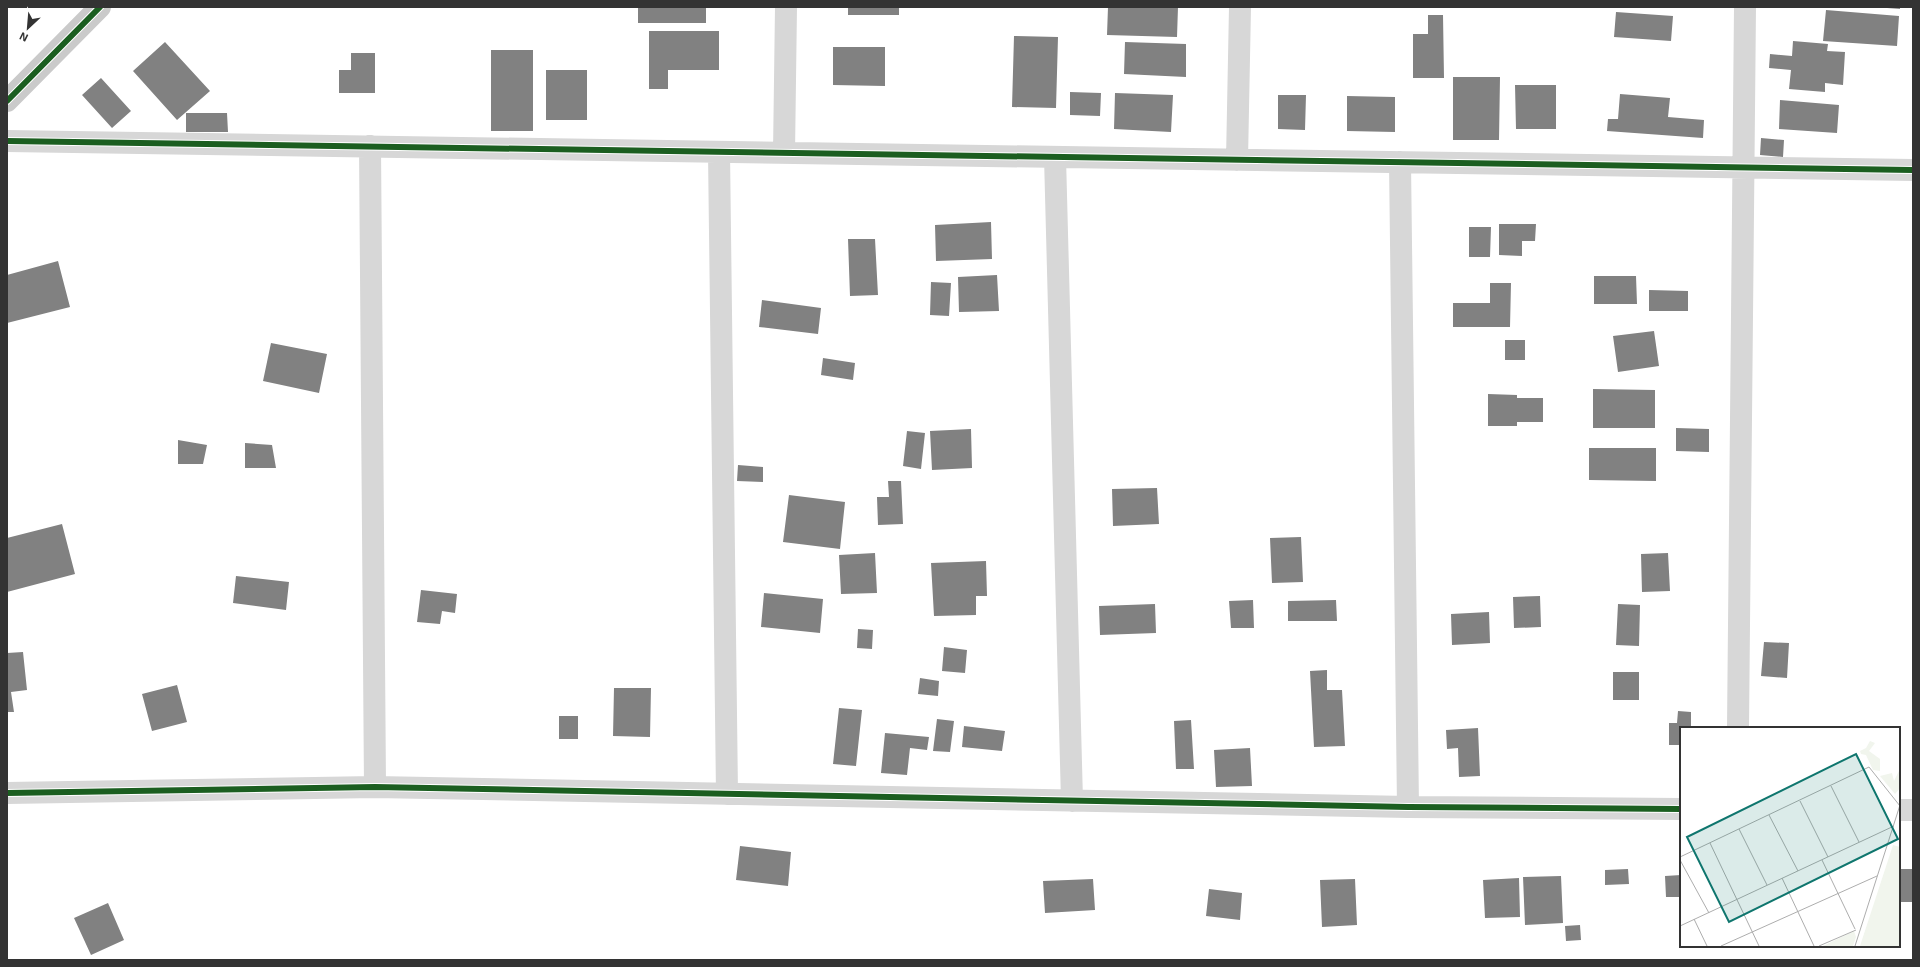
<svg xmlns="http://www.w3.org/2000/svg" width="1920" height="967" viewBox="0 0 1920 967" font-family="'Exo 2',sans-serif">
<rect width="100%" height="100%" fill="#fff"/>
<path fill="#818181" d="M638,7h68v16h-68z
M848,7h51v8h-51z
M1108,7h70l-1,30 -70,-2z
M1887,7h13v2l-13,-1z
M1826,10l73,6 -2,30 -74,-5z
M1616,12l57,4 -2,25 -57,-4z
M1428,15h15l1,63h-31v-44h15z
M649,31h70v39h-51v19h-19z
M1014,36l44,1 -2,71 -44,-1z
M1793,41l35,3 -1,7 18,1 -2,33 -18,-2v9l-36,-3 2,-19 -22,-2 1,-14 22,2z
M165,42l45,49 -33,29 -44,-49z
M1125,42l61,2v33l-62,-3z
M833,47h52v39l-52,-1z
M491,50h42v81h-42z
M351,53h24v40h-36v-23h12z
M546,70h41v50h-41z
M1453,77h47l-1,63h-46z
M101,78l30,33 -19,17 -30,-33z
M1515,85h41v44h-40z
M1070,92l31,1 -1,23 -30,-1z
M1115,93l58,2 -2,37 -57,-3z
M1620,94l50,4 -2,19 36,3 -1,18 -96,-7 1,-12h10z
M1278,95h28l-1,35 -27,-1z
M1347,96l48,1v35l-48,-1z
M1780,100l59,5 -2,28 -58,-4z
M186,113h41l1,19h-42z
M1761,138l23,2 -1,17 -23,-2z
M991,222l1,37 -56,2 -1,-36z
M1499,224h37l-1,17h-13v15l-23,-1z
M1469,227h22l-1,30h-21z
M848,239h27l3,56 -28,1z
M58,261l12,46 -63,16v-48z
M997,275l2,36 -40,1 -1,-35z
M1594,276h42l1,28h-43z
M931,282l20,1 -2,33 -19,-1z
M1490,283h21l-1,44h-57v-24h37z
M1649,290l39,1v20h-39z
M762,300l59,8 -3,26 -59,-7z
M1654,331l5,35 -41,6 -5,-36z
M1505,340h20v20h-20z
M271,343l56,11 -8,39 -56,-12z
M823,358l32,5 -2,17 -32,-5z
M1593,389l62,1v38h-62z
M1488,394l29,1v3h26v24h-26v4h-29z
M1676,428l33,1v23l-33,-1z
M971,429l1,39 -40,2 -2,-39z
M907,431l18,2 -4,36 -18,-3z
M178,440l29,5 -4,19h-25z
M245,443l27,2 4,23h-31z
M1589,448h67v33l-67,-1z
M738,465l25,2v15l-26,-1z
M888,481h13l2,43 -25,1 -1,-28h12z
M1157,488l2,36 -46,2 -1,-37z
M789,495l56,7 -5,47 -57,-7z
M62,524l13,50 -68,18v-54z
M1301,537l2,45 -31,1 -2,-45z
M875,553l2,40 -36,1 -2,-39z
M1668,553l2,38 -28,1 -1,-38z
M986,561l1,35h-11v19l-42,1 -3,-53z
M236,576l53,6 -3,28 -53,-7z
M421,590l36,4 -2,19 -13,-2 -2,13 -23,-2z
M764,593l59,6 -3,34 -59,-6z
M1540,596l1,31 -27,1 -1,-31z
M1253,600l1,28h-23l-2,-27z
M1336,600l1,21h-49v-20z
M1155,604l1,29 -56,2 -1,-29z
M1618,604l22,1 -1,41 -23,-1z
M1489,612l1,31 -38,2 -1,-31z
M858,629l15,1 -1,19 -15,-1z
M1764,642l25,1 -2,35 -26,-2z
M944,647l23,3 -2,23 -23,-2z
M23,652l4,38 -16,2 3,20h-7v-59z
M1327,670v20h15l3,56 -31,1 -4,-76z
M1613,672h26v28h-26z
M920,678l19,3 -1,15 -20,-2z
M177,685l10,37 -35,9 -10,-37z
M614,688h37l-1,49 -37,-1z
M839,708l23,2 -6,56 -23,-2z
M1678,711l13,1v16h-10v17h-12v-22h8z
M559,716h19v23h-19z
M937,719l17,2 -4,31 -17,-1z
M1191,720l3,49h-18l-2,-48z
M964,726l41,5 -3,20 -40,-4z
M1478,728l2,48 -21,1 -1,-29 -11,1 -1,-19z
M885,733l44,4 -2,13 -17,-2 -3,27 -26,-2z
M1250,748l2,38 -36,1 -2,-37z
M740,846l51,6 -3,34 -52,-6z
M1628,869l1,15 -24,1v-15z
M1899,869h13l1,33h-14z
M1681,875v22h-15l-1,-21z
M1561,876l2,47 -38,2 -2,-48z
M1519,878l1,39 -35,1 -2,-38z
M1093,879l2,31 -50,3 -2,-32z
M1355,879l2,46 -35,2 -2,-47z
M1209,889l33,4 -2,27 -34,-4z
M108,903l16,37 -33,15 -17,-37z
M1580,925l1,15 -15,1 -1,-15z"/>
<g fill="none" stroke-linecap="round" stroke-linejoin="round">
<path stroke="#d7d7d7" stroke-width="22" d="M7,141l1906,29
M370,146l5,641
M719,152l8,642
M784,153l2,-146
M1055,157l17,644
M1237,160l3,-153
M1400,162l8,645
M1738,728l7,-721
M7,793l368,-6 1033,20 273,2
M1899,810h14"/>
<path stroke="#cacaca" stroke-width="22" d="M7,101l93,-94"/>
<g stroke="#fff" stroke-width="8">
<path id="cycleway" d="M7,101l93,-94
M7,141l1906,29
M7,793l368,-6 1033,20 273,2"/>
</g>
<use href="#cycleway" stroke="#1b5e20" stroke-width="6"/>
</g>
<g transform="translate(1680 727)">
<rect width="220" height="220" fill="#fff"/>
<path d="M190,14l5,2 -6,8 11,8v12l-7,-1 -7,-15 -5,-1 -1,-3 6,-3zM220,42v19l-5,6 -15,-18 12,-3 2,8zM213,118l7,2v99h-40z" fill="#f1f5ed"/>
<path d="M174,204l2,6 -3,9h-30z" fill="#f1f5ed"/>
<path fill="none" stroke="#adadad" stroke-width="1" d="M151,59l28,56M120,74l28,56M89,88l29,56M59,102l28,56M30,116l49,103M0,130l189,-90 31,39M0,133l29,53M142,133l33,69M102,151l32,68M14,192l13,27M0,199l214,-100M41,219l156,-70M139,219l37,-16M175,219l45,-141"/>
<path fill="#0f766e" fill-opacity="0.15" stroke="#0f766e" stroke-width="2" d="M176,27l42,85 -169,83 -42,-85z"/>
<rect width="220" height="220" fill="none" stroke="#333" stroke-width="2"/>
</g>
<rect width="1920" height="967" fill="none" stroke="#333333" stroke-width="16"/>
<g transform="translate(28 28) rotate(206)" stroke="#ffffff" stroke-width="3" paint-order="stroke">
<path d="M0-3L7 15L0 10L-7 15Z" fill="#333333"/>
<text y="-6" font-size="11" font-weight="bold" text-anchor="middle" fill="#333333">N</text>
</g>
</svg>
